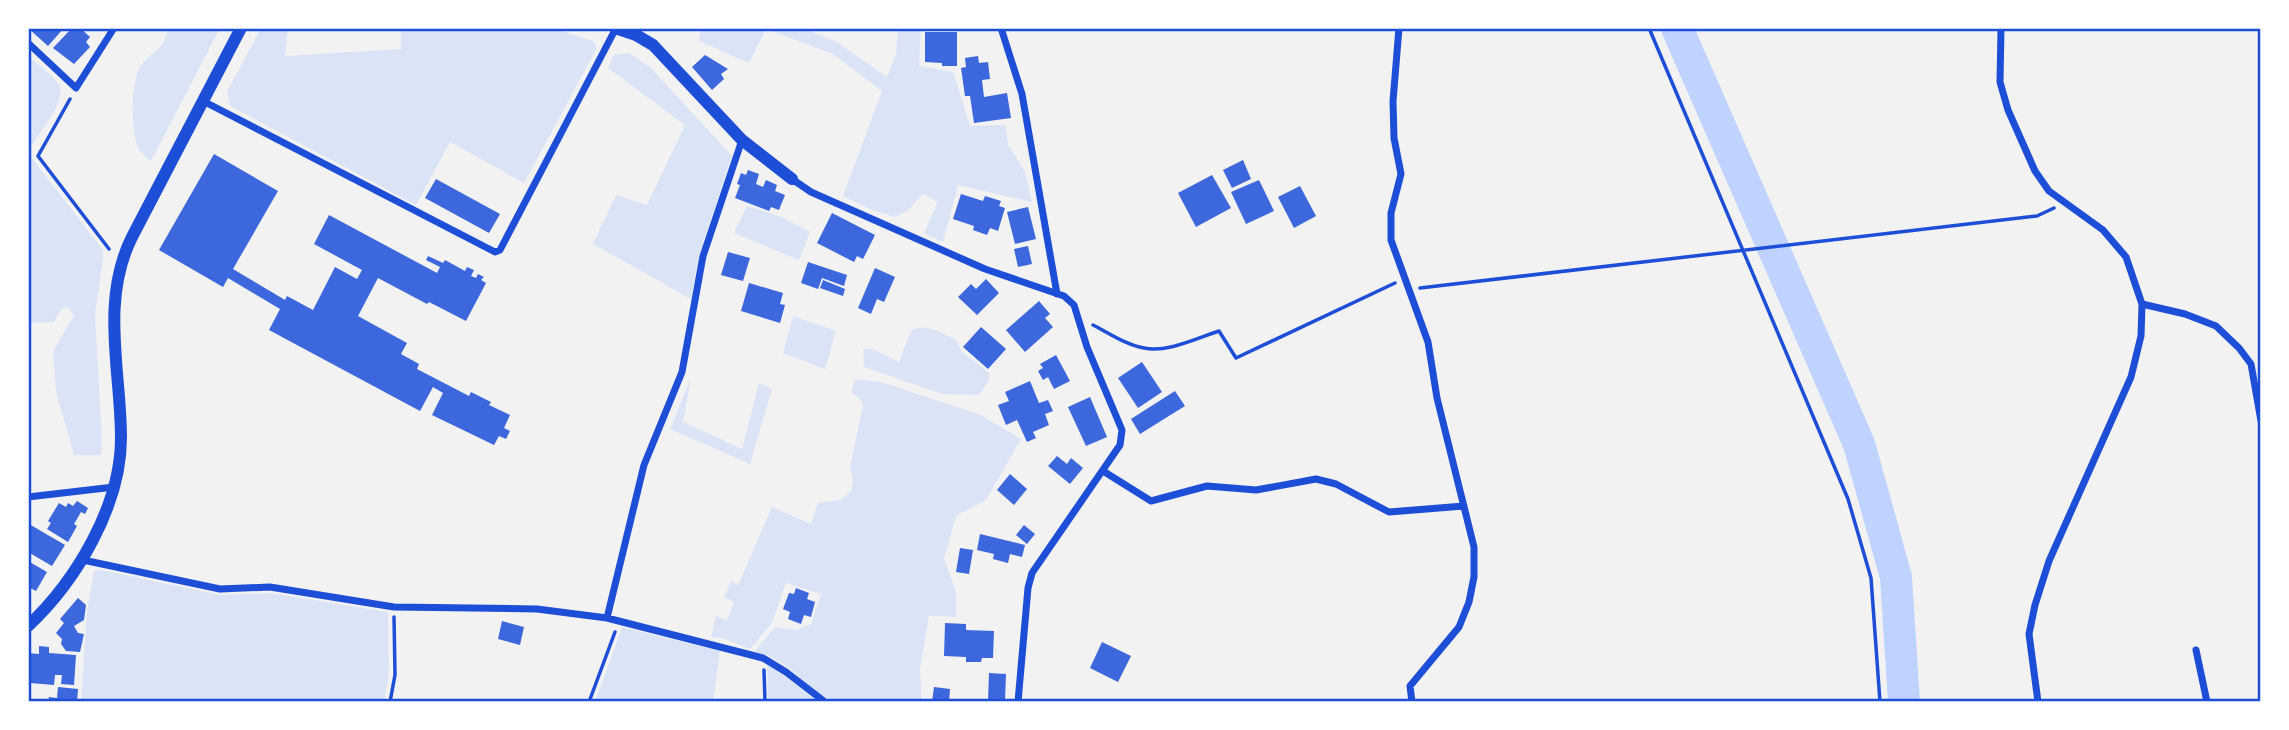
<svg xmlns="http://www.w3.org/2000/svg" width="2289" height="730" viewBox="0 0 2289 730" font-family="'Fira Sans Condensed',sans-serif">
<rect width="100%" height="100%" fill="#f2f2f2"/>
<path fill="#dbe4f7" d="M169,28h51l-69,133c-6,-5 -12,-8 -14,-16 -6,-17 -6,-63 3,-78 6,-10 17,-15 23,-24 3,-4 3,-10 6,-15z
M261,28h27l-3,28 116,-7v-21h152l40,13 4,7 -73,135 -74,-41 -34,63 -186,-99 -3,-14z
M701,28h101l35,14 50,35 9,-23 2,-26h23l-2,38 34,6 17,54 35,-1 3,19 17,28 7,30 -74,-17 -15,57 -19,-9 14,-31 -15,-8 -16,17 -12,6 -23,-7 -29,-14 39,-105 -49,-37 -67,-25 -17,34 -50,-22z
M629,53l22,15 81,88 -33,99 -8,44 -98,-55 23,-49 31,10 38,-80 -77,-57 6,-13z
M28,56c10,9 27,20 32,31 6,14 -24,51 -32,64z
M28,153l75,97v10l-8,53 7,128 -1,14h-27l-18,-63 -3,-41 21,-35 -6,-9 -7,2 -7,13 -26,1z
M747,206l34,11 29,15 -11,28 -65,-27z
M793,316l43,15 -11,38 -42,-16z
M921,327l14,3 20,9 7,13 27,21v7l-10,15 -37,-1 -78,-27 -1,-18h10l26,13 12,-31z
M691,377l-8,45 59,27 17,-66 13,6 -22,75 -80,-35z
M855,379l26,3 100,33 40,24 -35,61 -30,16 -12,43 12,33v25l-27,-1 -9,53 2,33h-87l-19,-10 -26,-23 -21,-13 -14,-5 20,-24 21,3 15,-6 10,-30 -35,-11 -14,40 -22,26 -28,-11 -11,-1 5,-21 11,4 7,-18 -10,-5 7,-16 7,4 34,-78 39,17 7,-21 22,-3 11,-9 2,-11 -3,-13 13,-62 -4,-7 -8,-5z
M101,570l120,25 49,-2 118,19 1,62 -5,28h-303l6,-91 7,-40z
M622,627l98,24 -7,51h-118z
M767,666l5,1 47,35h-51z"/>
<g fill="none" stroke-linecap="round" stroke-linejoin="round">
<path stroke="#bfd3fe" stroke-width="32" d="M1677,28l182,416 37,133 8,125"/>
</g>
<path fill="#3d67dc" d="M28,28h36l-16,18z
M72,28h8l10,9 -4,5 4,5 -16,17 -21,-16z
M925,32h32v34h-15v-3l-17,-1z
M705,55l23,14 -7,5 3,5 -12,11 -20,-23z
M978,56l1,7 9,-1 2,17 -8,1 2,17 23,-4 4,25 -37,5 -4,-27h-5l-4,-28 5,-1 -1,-9z
M214,154l64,37 -45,78 52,31 2,-4 26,14 22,-43 22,12 5,-9 -48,-26 15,-29 108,58 3,-6 -14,-7 2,-4 15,7 2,-3 20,11 2,-4 7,3 -3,6 5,2 2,-4 6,3 -3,3 5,3 -20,38 -37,-19 -2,2 -49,-26 -20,38 49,27 -6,11 18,10 -2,5 52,27 2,-4 20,10 -2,3 21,10 -6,13 6,3 -4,8 -7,-3 -5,9 -62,-30 11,-22 -10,-6 -13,24 -151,-81 11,-21 -52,-31 -5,9 -64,-37z
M1243,160l8,19 -19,9 -9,-18z
M748,170l11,4 -3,10 7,3 3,-7 11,5 -2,6 10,4 -6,15 -8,-3 -2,4 -34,-13 5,-13 -3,-1 4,-11 5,2z
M1212,175l19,33 -35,19 -18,-34z
M436,179l64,35 -11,19 -64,-35z
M1259,180l15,31 -28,13 -15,-32z
M1300,186l16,30 -22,12 -16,-31z
M961,194l22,7 2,-5 16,5 -2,5 6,2 -7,23 -8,-3 -3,7 -14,-5 1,-4 -21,-7z
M1028,207l8,32 -21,5 -8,-32z
M832,213l43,22 -12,24 -6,-3 -3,6 -37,-19z
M1028,246l4,18 -14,3 -4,-18z
M728,252l22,6 -7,23 -22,-6z
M808,262l39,13 -3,11 -22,-8 -4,11 -17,-6z
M875,268l20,9 -11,25 -7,-3 -6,15 -13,-6z
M986,279l13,14 -22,22 -19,-18 13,-13 5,5z
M823,280l22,9 -2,7 -23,-8z
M749,283l34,10 -3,11 5,1 -5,18 -39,-12z
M1039,301l11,13 -5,4 8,9 -28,25 -19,-22z
M981,327l25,22 -18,20 -25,-22z
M1056,355l14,26 -16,8 -6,-12 -5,3 -5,-9 5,-3 -3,-4z
M1142,362l20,30 -24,16 -20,-30z
M1030,381l9,22 9,-3 5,11 -8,3 4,11 -16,7 3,6 -9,4 -10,-22 -11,5 -8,-20 11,-4 -4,-9z
M1175,391l10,15 -45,28 -9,-15z
M1090,397l17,40 -21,9 -18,-39z
M1057,456l10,8 4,-6 12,10 -13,16 -22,-18z
M1010,474l17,15 -13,16 -17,-15z
M77,501l11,7 -3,6 -4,-2 -7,12 3,2 -9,16 -21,-13 4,-6 -3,-2 11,-18 7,4 2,-4 5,3z
M29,524l36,21 -13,21 -24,-14z
M1024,525l11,9 -8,10 -11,-9z
M980,534l45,11 -3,12 -12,-3 -2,9 -15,-4 1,-5 -17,-4z
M960,548l13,2 -4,24 -13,-2z
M28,561l19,11 -11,19 -8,-4z
M796,588l13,5 -2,6 8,3 -4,15 -7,-2 -3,9 -13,-5 2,-7 -7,-3 6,-16 5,1z
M78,598l8,7 -2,15 -10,6 4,7 6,1 -4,18 -14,-1 -5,-7 1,-5 -6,-6 8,-10 -4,-4z
M502,621l22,6 -4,18 -22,-6z
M945,623l21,1v6l28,1 -1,27h-11l-1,4h-15v-5l-22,-1z
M1102,642l29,14 -13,26 -28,-14z
M39,646l10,1v6l27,2 -2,30 -13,-1 1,-9h-7l-1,10 -24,-2 1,-17h-3v-13l11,1z
M989,673l17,1 -1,28 -17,-1z
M58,687l20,2 -1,13h-29l1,-5 8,1z
M934,687l16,2 -1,13h-17z"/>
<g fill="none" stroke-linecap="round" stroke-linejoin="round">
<path stroke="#1d4ed8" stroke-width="3.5" d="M1649,28l199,471 23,79 9,124
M70,99l-32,57 71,93
M1420,288l617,-72 17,-8
M1093,325c16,8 33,20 51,23 23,5 53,-10 75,-17l17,27 159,-75
M764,670l1,32
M390,702l5,-27 -1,-58
M589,702l26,-70"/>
<path stroke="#1d4ed8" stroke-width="7" d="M1001,28l21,66 35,200
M1399,28l-6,73 1,37 7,36 -10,39v27l37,102 9,56 37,149v30l-5,25 -10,25 -49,59 2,16
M2001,28l-1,54 8,28 27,61 14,20 54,39 23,27 16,47 -1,32 -10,41 -82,184 -14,44 -6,29 9,68
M28,43l48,45 38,-60
M203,101l292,151 5,-2 116,-222
M792,179l19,13 174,77 79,27 10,9 13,42 35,83 -2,15 -88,128 -4,15 -10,114
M2142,304l43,10 31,12 23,22 12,16 10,57
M1103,471l48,30 56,-15 49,4 60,-11 20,5 53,28 75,-6
M28,497l86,-10
M83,560l137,29 50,-2 124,20 143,2 70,9 156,40 23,14 39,30
M607,618l37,-153 38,-93 21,-116 39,-116
M2196,650l11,52"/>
<path stroke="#1d4ed8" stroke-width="12" d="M615,28l21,7 17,10 89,95 50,39
M28,626c48,-45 93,-120 93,-188 0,-67 -21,-137 11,-201l109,-209"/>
</g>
<rect width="2289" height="730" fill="none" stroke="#ffffff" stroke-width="60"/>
<rect x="30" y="30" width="2229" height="670" fill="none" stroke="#1d4ed8" stroke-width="2.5"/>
</svg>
